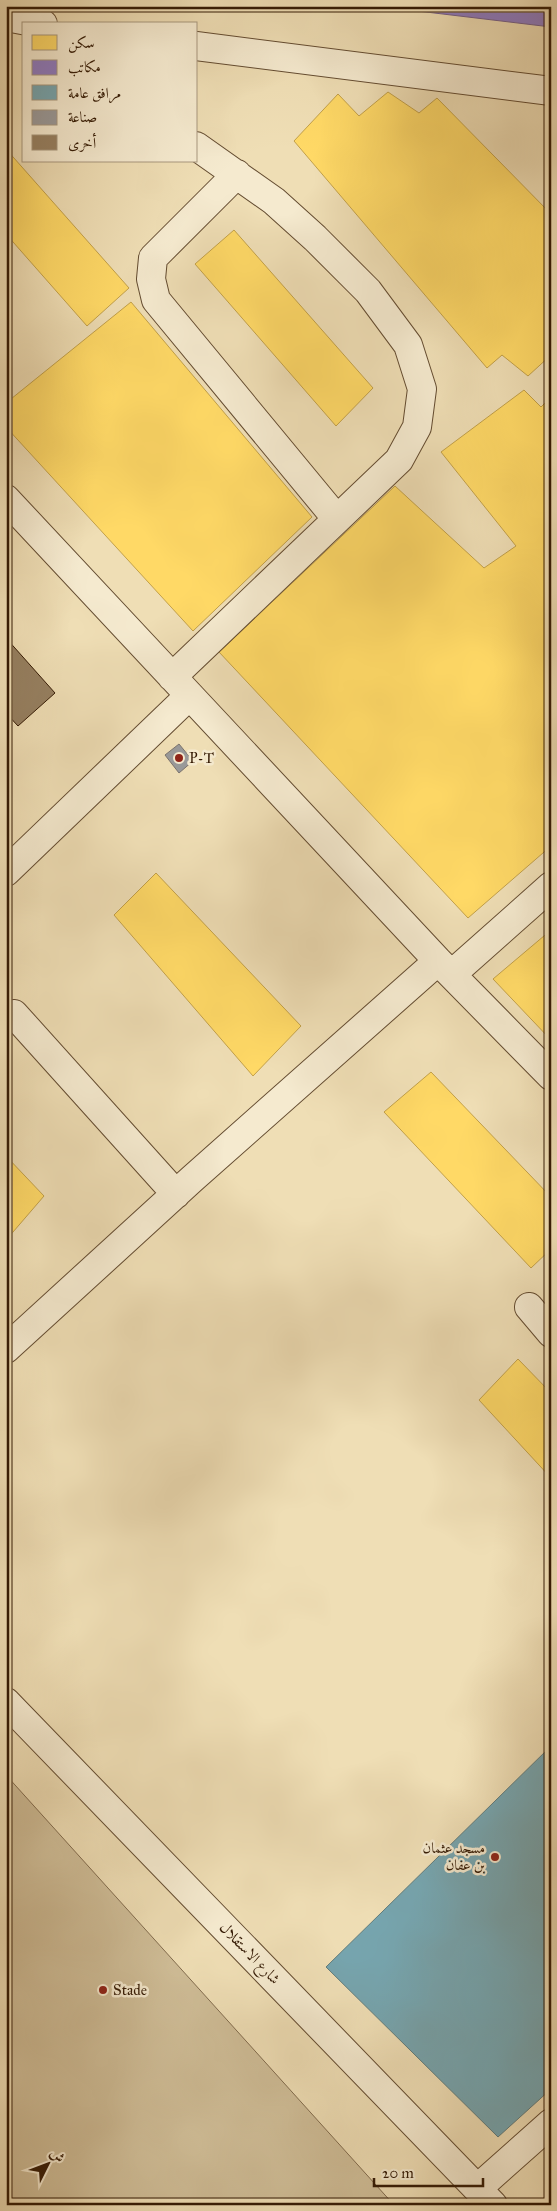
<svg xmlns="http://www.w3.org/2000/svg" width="557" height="2211" viewBox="0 0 557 2211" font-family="'IM FELL Great Primer',Amiri,serif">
<rect width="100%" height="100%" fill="#efdeb5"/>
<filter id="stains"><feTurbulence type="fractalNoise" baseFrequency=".004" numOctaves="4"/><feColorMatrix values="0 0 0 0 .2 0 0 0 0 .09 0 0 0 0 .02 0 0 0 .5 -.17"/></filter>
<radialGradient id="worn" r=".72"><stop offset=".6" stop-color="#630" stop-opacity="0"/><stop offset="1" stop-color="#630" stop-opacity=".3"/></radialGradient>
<path fill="#cfbd97" stroke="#826c4e" d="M6,1775l388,430h-388z"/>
<path fill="#ffd966" stroke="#c2a049" d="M388,92l31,21 18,-15 114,116v141l-23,21 -26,-21 -15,13 -193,-227 44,-47 21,22z
M6,149l123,139 -42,38 -81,-92z
M234,230l139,158 -37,38 -141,-162z
M131,302l181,215 -119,114 -187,-204v-24z
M524,390l17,17 10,-10v449l-83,72 -249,-266 176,-166 89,82 32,-22 -75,-94z
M156,873l145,153 -48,50 -139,-161z
M551,930v110l-58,-61z
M431,1072l120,125v52l-20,19 -147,-156z
M6,1156l38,40 -37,43 -1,-1z
M518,1359l33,34v85l-72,-78z"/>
<path fill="#8e7cc3" stroke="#735f8a" d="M376,6h175v21z"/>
<path fill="#76a5af" stroke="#627c7c" d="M551,1746v343l-53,48 -172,-170z"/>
<path fill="#999" stroke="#7b736d" d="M179,744l14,17 -14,12 -14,-18z"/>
<path fill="#968061" stroke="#351b05" d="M6,638l49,55 -37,33 -12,-13z"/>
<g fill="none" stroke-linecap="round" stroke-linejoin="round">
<g stroke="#644c31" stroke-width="30">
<path id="minor" d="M6,17l37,7
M196,46l355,45
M237,174l-84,84 -2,21 5,21 180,218
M6,499l432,462 113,115
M172,677l227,-217 18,-33 5,-38 -14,-44 -40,-54 -53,-53 -41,-37 -78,-55
M6,872l183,-176
M452,974l99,-88
M14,1014l162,180
M529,1307l22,26
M6,1349l186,-170 246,-218
M478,2188l73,-65"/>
</g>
<g stroke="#644c31" stroke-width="30">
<path id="tertiary" d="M6,1702l487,503"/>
</g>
<use href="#minor" stroke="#f5eacf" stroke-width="28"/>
<use href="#tertiary" stroke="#f5eacf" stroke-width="28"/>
</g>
<g fill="#8f2418" stroke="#f5eacf" stroke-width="2">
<circle cx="179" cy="758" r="5"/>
<circle cx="495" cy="1857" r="5"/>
<circle cx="103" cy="1990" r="5"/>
</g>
<g text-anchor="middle" stroke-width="5" stroke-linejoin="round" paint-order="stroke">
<g font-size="15" fill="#351b05" stroke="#f5eacf" text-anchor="start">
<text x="189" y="763">P-T</text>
<text x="485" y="1853" text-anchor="end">مسجد عثمان<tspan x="485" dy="17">بن عفان</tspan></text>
<text x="113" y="1995">Stade</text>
</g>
<g font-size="15" fill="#351b05" stroke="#f5eacf">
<text transform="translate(250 1953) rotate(46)" y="5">شارع الاستقلال</text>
</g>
</g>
<rect width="557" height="2211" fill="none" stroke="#efdeb5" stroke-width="25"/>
<rect x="8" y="8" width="542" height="2196" fill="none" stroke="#351b05" stroke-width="2.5"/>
<rect x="12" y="12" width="532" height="2186" fill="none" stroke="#351b05"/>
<rect x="22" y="22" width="175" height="140" fill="#f5eacf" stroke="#a8977e"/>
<rect x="32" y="35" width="25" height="15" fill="#ffd966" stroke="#a8977e"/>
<text x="68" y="48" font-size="15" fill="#351b05">سكن</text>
<rect x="32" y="60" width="25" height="15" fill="#8e7cc3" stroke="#a8977e"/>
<text x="68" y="72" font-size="15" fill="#351b05">مكاتب</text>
<rect x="32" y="85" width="25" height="15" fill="#76a5af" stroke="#a8977e"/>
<text x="68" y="98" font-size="15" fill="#351b05">مرافق عامة</text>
<rect x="32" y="110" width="25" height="15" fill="#999999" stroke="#a8977e"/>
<text x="68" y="122" font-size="15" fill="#351b05">صناعة</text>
<rect x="32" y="135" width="25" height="15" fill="#968061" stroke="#a8977e"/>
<text x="68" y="148" font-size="15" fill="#351b05">أخرى</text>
<g transform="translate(48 2164) rotate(48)" stroke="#f5eacf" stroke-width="4" paint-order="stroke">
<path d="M0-4L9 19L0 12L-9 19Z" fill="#351b05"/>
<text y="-8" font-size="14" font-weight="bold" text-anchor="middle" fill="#351b05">ش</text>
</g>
<path d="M374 2178v8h109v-8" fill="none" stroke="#351b05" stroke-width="2.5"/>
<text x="382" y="2178" font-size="15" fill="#351b05" stroke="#f5eacf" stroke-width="4" paint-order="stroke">20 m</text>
<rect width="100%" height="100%" filter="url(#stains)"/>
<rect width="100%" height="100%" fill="url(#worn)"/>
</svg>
